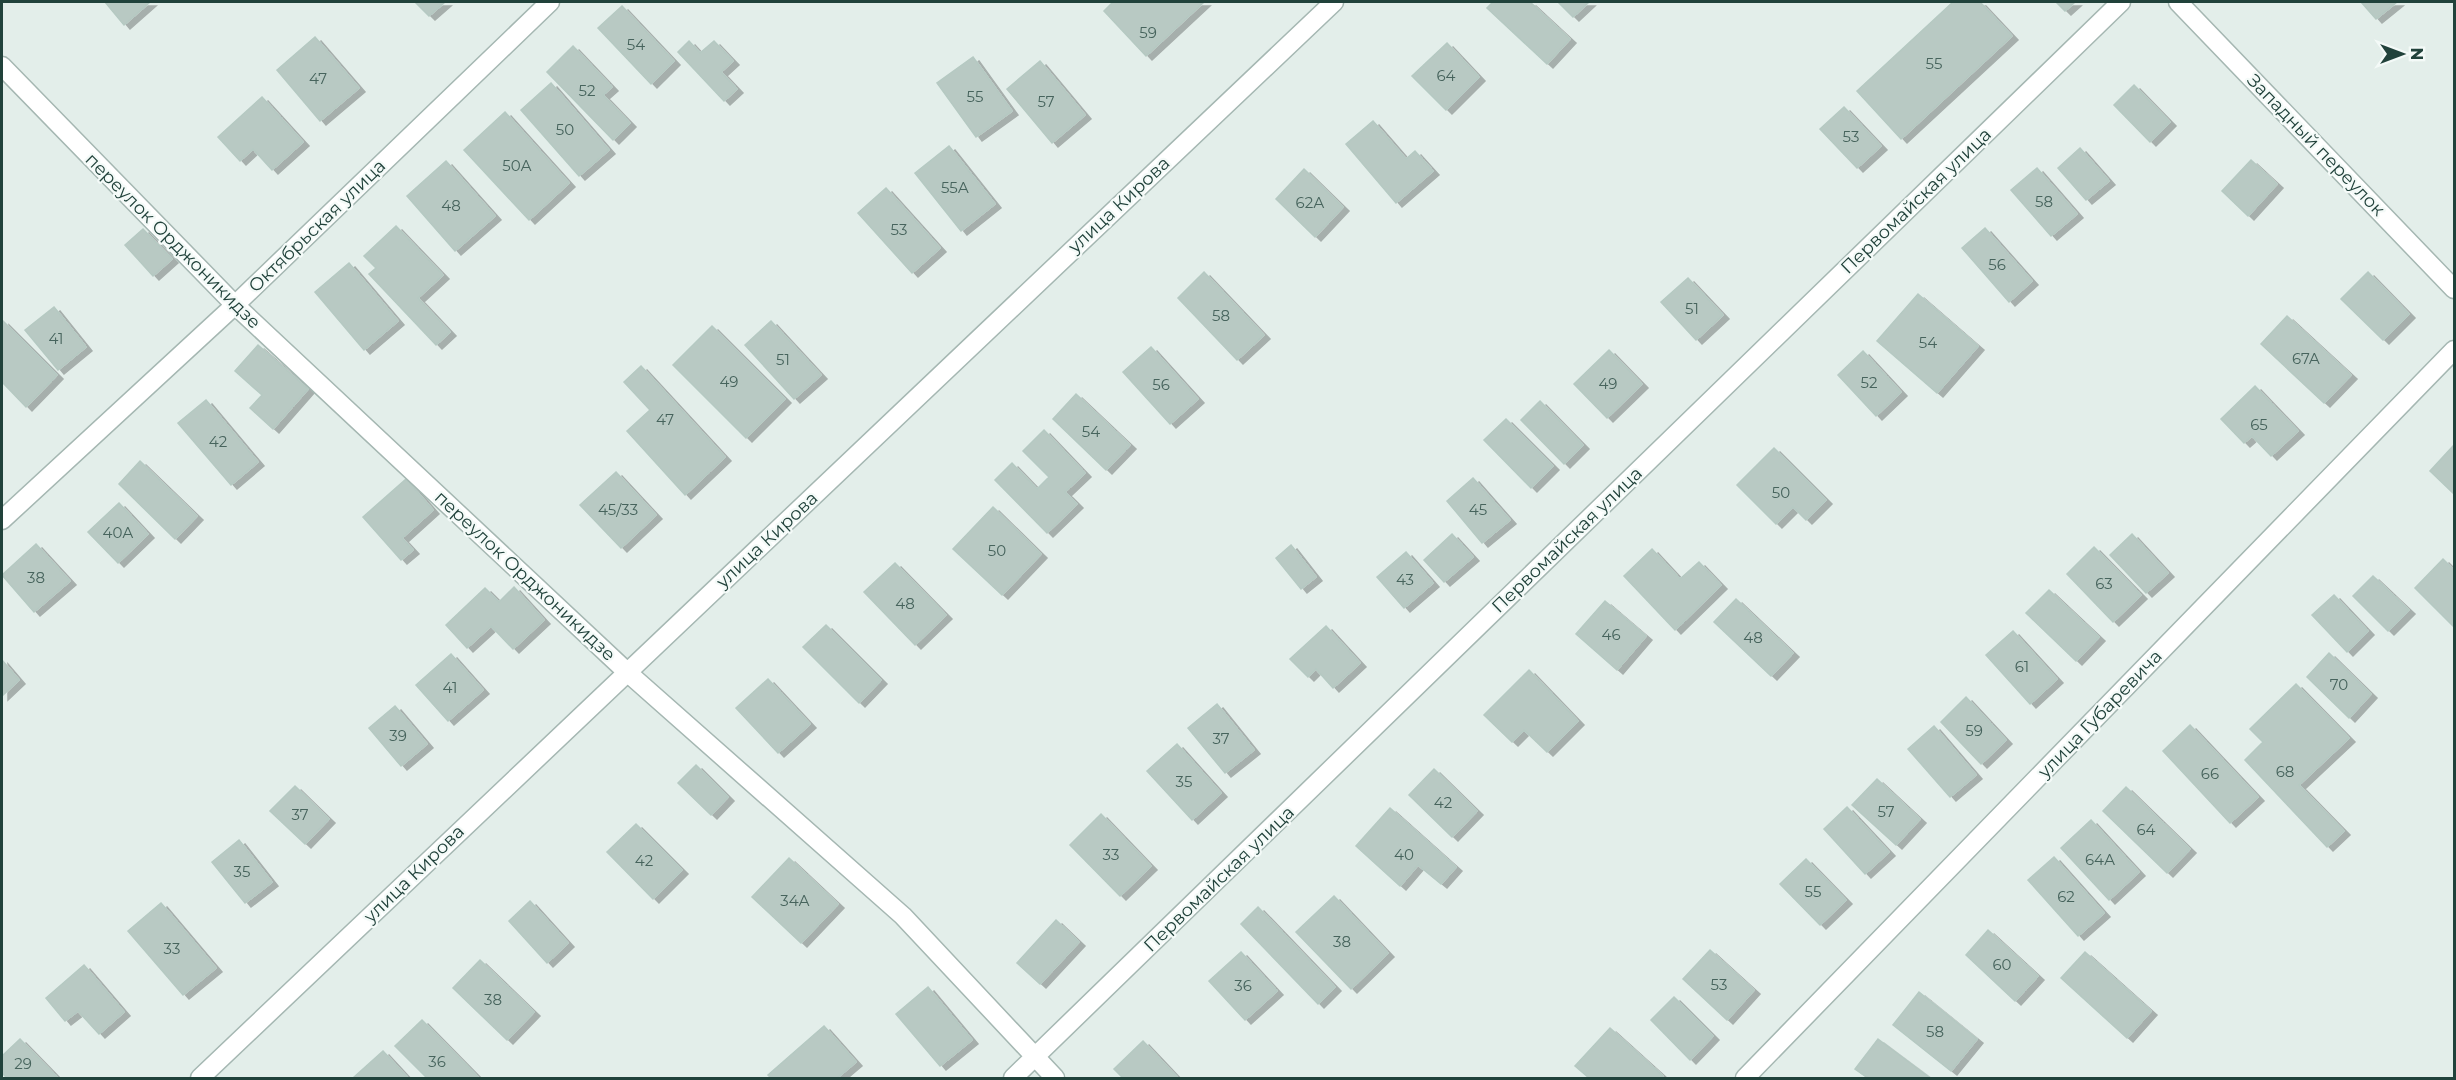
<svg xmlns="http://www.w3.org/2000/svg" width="2456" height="1080" viewBox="0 0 2456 1080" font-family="Montserrat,sans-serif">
<defs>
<filter id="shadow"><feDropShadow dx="6" dy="4" stdDeviation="0" flood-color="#0004"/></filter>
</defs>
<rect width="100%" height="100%" fill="#e3eeea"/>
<path fill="#b8c9c3" stroke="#b5c9c2" stroke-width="1.5" filter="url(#shadow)" d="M105,2h45l-26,23z
M415,2h30l-16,14z
M1113,2h91l-58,54 -42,-45z
M1493,2h37l40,37 -23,25 -60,-56z
M1558,2h31l-16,15z
M1953,2h27l32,34 -111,103 -44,-48z
M2056,2h19l-10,9z
M2361,2h36l-21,17z
M622,6l52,55 -23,23 -53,-56z
M315,37l44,51 -39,33 -43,-51z
M689,41l11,12 14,-12 19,20 -12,11 16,17 -13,12 -46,-49z
M1447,43l32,34 -33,33 -34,-34z
M573,46l39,41 -9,8 27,28 -17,17 -66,-68z
M973,57l39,54 -36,26 -39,-54z
M1040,61l45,54 -33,28 -45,-54z
M551,83l58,67 -30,26 -58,-66z
M2134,85l36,37 -20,20 -36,-37z
M262,97l41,45 -31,28 -19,-21 -13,12 -22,-24z
M1844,107l37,39 -24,22 -37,-39z
M505,112l64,71 -40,37 -65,-70z
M1373,121l33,38 9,-8 18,20 -37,32 -50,-59z
M949,146l46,58 -34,27 -46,-58z
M2080,148l29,33 -23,19 -28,-32z
M2251,160l26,24 -29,32 -26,-25z
M446,161l49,55 -40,35 -48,-55z
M2037,168l40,46 -26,22 -40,-46z
M1304,169l39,38 -28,30 -39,-38z
M886,188l54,60 -28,25 -54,-60z
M396,226l47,49 -25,23 32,34 -14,13 -67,-71 7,-6 -12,-12z
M1985,228l47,53 -23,21 -47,-54z
M143,229l29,30 -19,17 -28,-31z
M349,263l49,58 -34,29 -49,-58z
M1204,272l60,63 -27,25 -59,-62z
M2368,272l41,42 -26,26 -42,-41z
M1688,278l35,37 -27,25 -35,-38z
M1918,294l60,52 -41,47 -60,-52z
M54,307l32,40 -28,23 -33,-40z
M2287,316l64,59 -27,28 -63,-59z
M3,321l54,54 -31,32 -24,-25z
M771,321l50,54 -27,24 -49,-54z
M712,326l73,73 -39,39 -73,-73z
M258,345l50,44 -35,40 -23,-21 12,-13 -27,-24z
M1151,347l47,52 -28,25 -47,-52z
M1609,350l33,34 -35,34 -33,-34z
M1863,351l38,41 -25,24 -38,-41z
M641,366l84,91 -40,38 -58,-64 23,-21 -26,-28z
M2255,386l43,45 -27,25 -19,-20 -8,7 -23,-24z
M1076,394l54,51 -24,25 -53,-51z
M206,400l52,62 -27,23 -53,-62z
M1540,401l43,44 -19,19 -43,-44z
M1506,419l47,47 -22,22 -47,-48z
M1044,430l41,43 -20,19 12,12 -30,29 -52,-53 17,-17 25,26 12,-12 -26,-26z
M2454,445v49l-24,-23z
M1774,448l52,52 -20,20 -13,-13 -17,17 -39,-39z
M140,461l57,55 -22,23 -56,-55z
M616,472l40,43 -35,33 -41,-43z
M1473,478l37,42 -28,23 -35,-42z
M406,479l27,31 -31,28 11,12 -12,10 -38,-43z
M119,503l29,31 -30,29 -30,-31z
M993,507l48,47 -39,41 -49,-46z
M1452,534l21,23 -29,25 -20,-22z
M2132,534l36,39 -22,20 -36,-38z
M36,544l34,37 -36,31 -32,-37z
M1291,545l25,32 -15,12 -25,-31z
M2094,547l47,48 -28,27 -46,-48z
M1652,549l28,30 19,-17 22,23 -46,45 -51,-54z
M1406,552l27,31 -29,25 -27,-31z
M2443,559l11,11v57l-39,-39z
M895,563l51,52 -31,30 -51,-53z
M2373,576l36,34 -21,21 -35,-35z
M514,587l30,33 -31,29 -22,-23 -24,22 -21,-23 39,-37 14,14z
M2049,590l50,47 -23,24 -50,-48z
M2334,595l34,36 -21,21 -35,-37z
M1736,599l57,54 -22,23 -57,-54z
M1605,601l41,35 -29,34 -41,-36z
M826,625l55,55 -22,23 -56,-56z
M1326,626l34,37 -27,25 -17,-19 -8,8 -18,-18z
M2013,631l44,48 -27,25 -44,-49z
M2329,653l42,41 -22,24 -42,-41z
M451,654l32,36 -35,31 -32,-36z
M2,660l17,20 -17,16z
M1529,670l49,51 -31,31 -23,-22 -12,12 -28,-27z
M768,679l42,45 -32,29 -42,-45z
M2296,684l53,54 -50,47 45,46 -17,16 -82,-87 18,-18 -13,-13z
M1966,697l40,43 -25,24 -40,-42z
M1217,704l37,46 -29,23 -37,-45z
M395,706l32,38 -26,22 -32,-38z
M2190,725l68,72 -28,26 -67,-72z
M1934,726l42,49 -26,22 -42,-48z
M1177,744l44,49 -29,27 -45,-49z
M696,765l32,32 -17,18 -33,-32z
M1434,769l43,42 -25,26 -43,-42z
M1877,779l43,40 -24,26 -44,-40z
M295,786l34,33 -24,25 -35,-33z
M2126,787l64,62 -23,24 -64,-62z
M1847,807l42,45 -24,22 -41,-45z
M1390,808l66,59 -15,17 -23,-19 -18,21 -44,-40z
M1101,814l50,52 -31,30 -50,-51z
M2091,820l48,52 -30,28 -48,-52z
M636,824l46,46 -29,29 -46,-47z
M239,840l33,42 -27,21 -33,-41z
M2054,857l50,56 -26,23 -50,-56z
M789,858l49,46 -37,39 -49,-46z
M1806,859l40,41 -26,25 -40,-41z
M1334,896l54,57 -37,36 -55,-57z
M530,901l38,42 -21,20 -38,-42z
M161,903l55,65 -33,27 -55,-64z
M1258,907l77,80 -17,17 -77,-80z
M1056,920l23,22 -39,42 -23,-21z
M1988,930l50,46 -23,25 -49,-46z
M1710,950l44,40 -27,30 -44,-41z
M1241,952l36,39 -32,29 -36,-39z
M2085,952l66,59 -24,27 -66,-60z
M480,960l54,52 -27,28 -54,-52z
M84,965l40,47 -25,22 -21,-23 -13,10 -19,-23z
M928,987l44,53 -32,26 -44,-52z
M1919,992l58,47 -26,32 -58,-46z
M1674,997l39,39 -23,24 -39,-40z
M422,1020l57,58h-52l-32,-32z
M824,1026l32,36 -19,16h-66l-3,-3z
M1610,1028l53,48 -3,2h-71l-14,-12z
M20,1039l38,39h-51l-5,-5v-17z
M1878,1039l52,39h-62l-13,-9z
M1143,1041l35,37h-55l-9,-9z
M383,1051l25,27h-55z"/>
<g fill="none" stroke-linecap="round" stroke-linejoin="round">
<g stroke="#a5b7b2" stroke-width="21">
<path id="minor" d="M2178,2l276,287
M2,66l233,239 392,367 276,244 152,162
M2,520l233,-215 315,-303
M200,1078l1134,-1076
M1013,1078l1108,-1076
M1745,1078l709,-728"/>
</g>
<use href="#minor" stroke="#fff" stroke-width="18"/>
</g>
<g text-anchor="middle" stroke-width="4.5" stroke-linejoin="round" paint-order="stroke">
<g font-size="15" fill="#47645d">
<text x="1148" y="38">59</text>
<text x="636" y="50">54</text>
<text x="1934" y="69">55</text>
<text x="1446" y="81">64</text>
<text x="318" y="84">47</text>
<text x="587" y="96">52</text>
<text x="975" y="102">55</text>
<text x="1046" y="107">57</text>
<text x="565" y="135">50</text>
<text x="1851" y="142">53</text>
<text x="517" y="171">50А</text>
<text x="955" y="193">55А</text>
<text x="2044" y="207">58</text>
<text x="1310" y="208">62А</text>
<text x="451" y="211">48</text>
<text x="899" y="235">53</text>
<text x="1997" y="270">56</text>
<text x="1692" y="314">51</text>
<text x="1221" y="321">58</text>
<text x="56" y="344">41</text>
<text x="1928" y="348">54</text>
<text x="2306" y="364">67А</text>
<text x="783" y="365">51</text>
<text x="729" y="387">49</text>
<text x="1869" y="388">52</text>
<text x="1608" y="389">49</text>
<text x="1161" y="390">56</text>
<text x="665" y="425">47</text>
<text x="2259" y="430">65</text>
<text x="1091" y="437">54</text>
<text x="218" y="447">42</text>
<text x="1781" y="498">50</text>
<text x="618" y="515">45/33</text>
<text x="1478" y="515">45</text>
<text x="118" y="538">40А</text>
<text x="997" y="556">50</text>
<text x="36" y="583">38</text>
<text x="1405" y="585">43</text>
<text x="2104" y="589">63</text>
<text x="905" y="609">48</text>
<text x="1611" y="640">46</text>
<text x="1753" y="643">48</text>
<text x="2022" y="672">61</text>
<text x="2339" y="690">70</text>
<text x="450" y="693">41</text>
<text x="1974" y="736">59</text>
<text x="398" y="741">39</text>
<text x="1221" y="744">37</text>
<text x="2285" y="777">68</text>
<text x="2210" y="779">66</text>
<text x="1184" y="787">35</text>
<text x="1443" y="808">42</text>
<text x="1886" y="817">57</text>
<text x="300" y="820">37</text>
<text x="2146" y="835">64</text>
<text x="1111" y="860">33</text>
<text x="1404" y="860">40</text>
<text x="2100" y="865">64А</text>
<text x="644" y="866">42</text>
<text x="242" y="877">35</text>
<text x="1813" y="897">55</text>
<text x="2066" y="902">62</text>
<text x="795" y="906">34А</text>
<text x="1342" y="947">38</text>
<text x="172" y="954">33</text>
<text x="2002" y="970">60</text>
<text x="1719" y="990">53</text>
<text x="1243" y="991">36</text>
<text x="493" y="1005">38</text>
<text x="1935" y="1037">58</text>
<text x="437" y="1067">36</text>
<text x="23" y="1069">29</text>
</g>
<g font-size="18" fill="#21423b" stroke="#f4faf8">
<text transform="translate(2316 145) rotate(46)" y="6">Западный переулок</text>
<text transform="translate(1916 201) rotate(-44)" y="6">Первомайская улица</text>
<text transform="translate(1119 205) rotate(-43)" y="6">улица Кирова</text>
<text transform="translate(317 226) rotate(-44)" y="6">Октябрьская улица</text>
<text transform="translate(173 241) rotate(45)" y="6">переулок Орджоникидзе</text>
<text transform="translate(767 540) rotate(-43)" y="6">улица Кирова</text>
<text transform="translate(1567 540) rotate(-44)" y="6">Первомайская улица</text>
<text transform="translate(525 576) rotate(43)" y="6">переулок Орджоникидзе</text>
<text transform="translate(2100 714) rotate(-46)" y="6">улица Губаревича</text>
<text transform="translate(414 874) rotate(-44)" y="6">улица Кирова</text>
<text transform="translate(1219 879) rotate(-44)" y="6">Первомайская улица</text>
</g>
</g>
<rect width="2456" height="1080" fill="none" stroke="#21423b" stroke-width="6"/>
<g transform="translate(2402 54) rotate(90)" stroke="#f4faf8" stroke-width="4.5" paint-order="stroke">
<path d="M0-4.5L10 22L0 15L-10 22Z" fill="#21423b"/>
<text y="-9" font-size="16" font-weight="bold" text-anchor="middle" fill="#21423b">N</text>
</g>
</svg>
